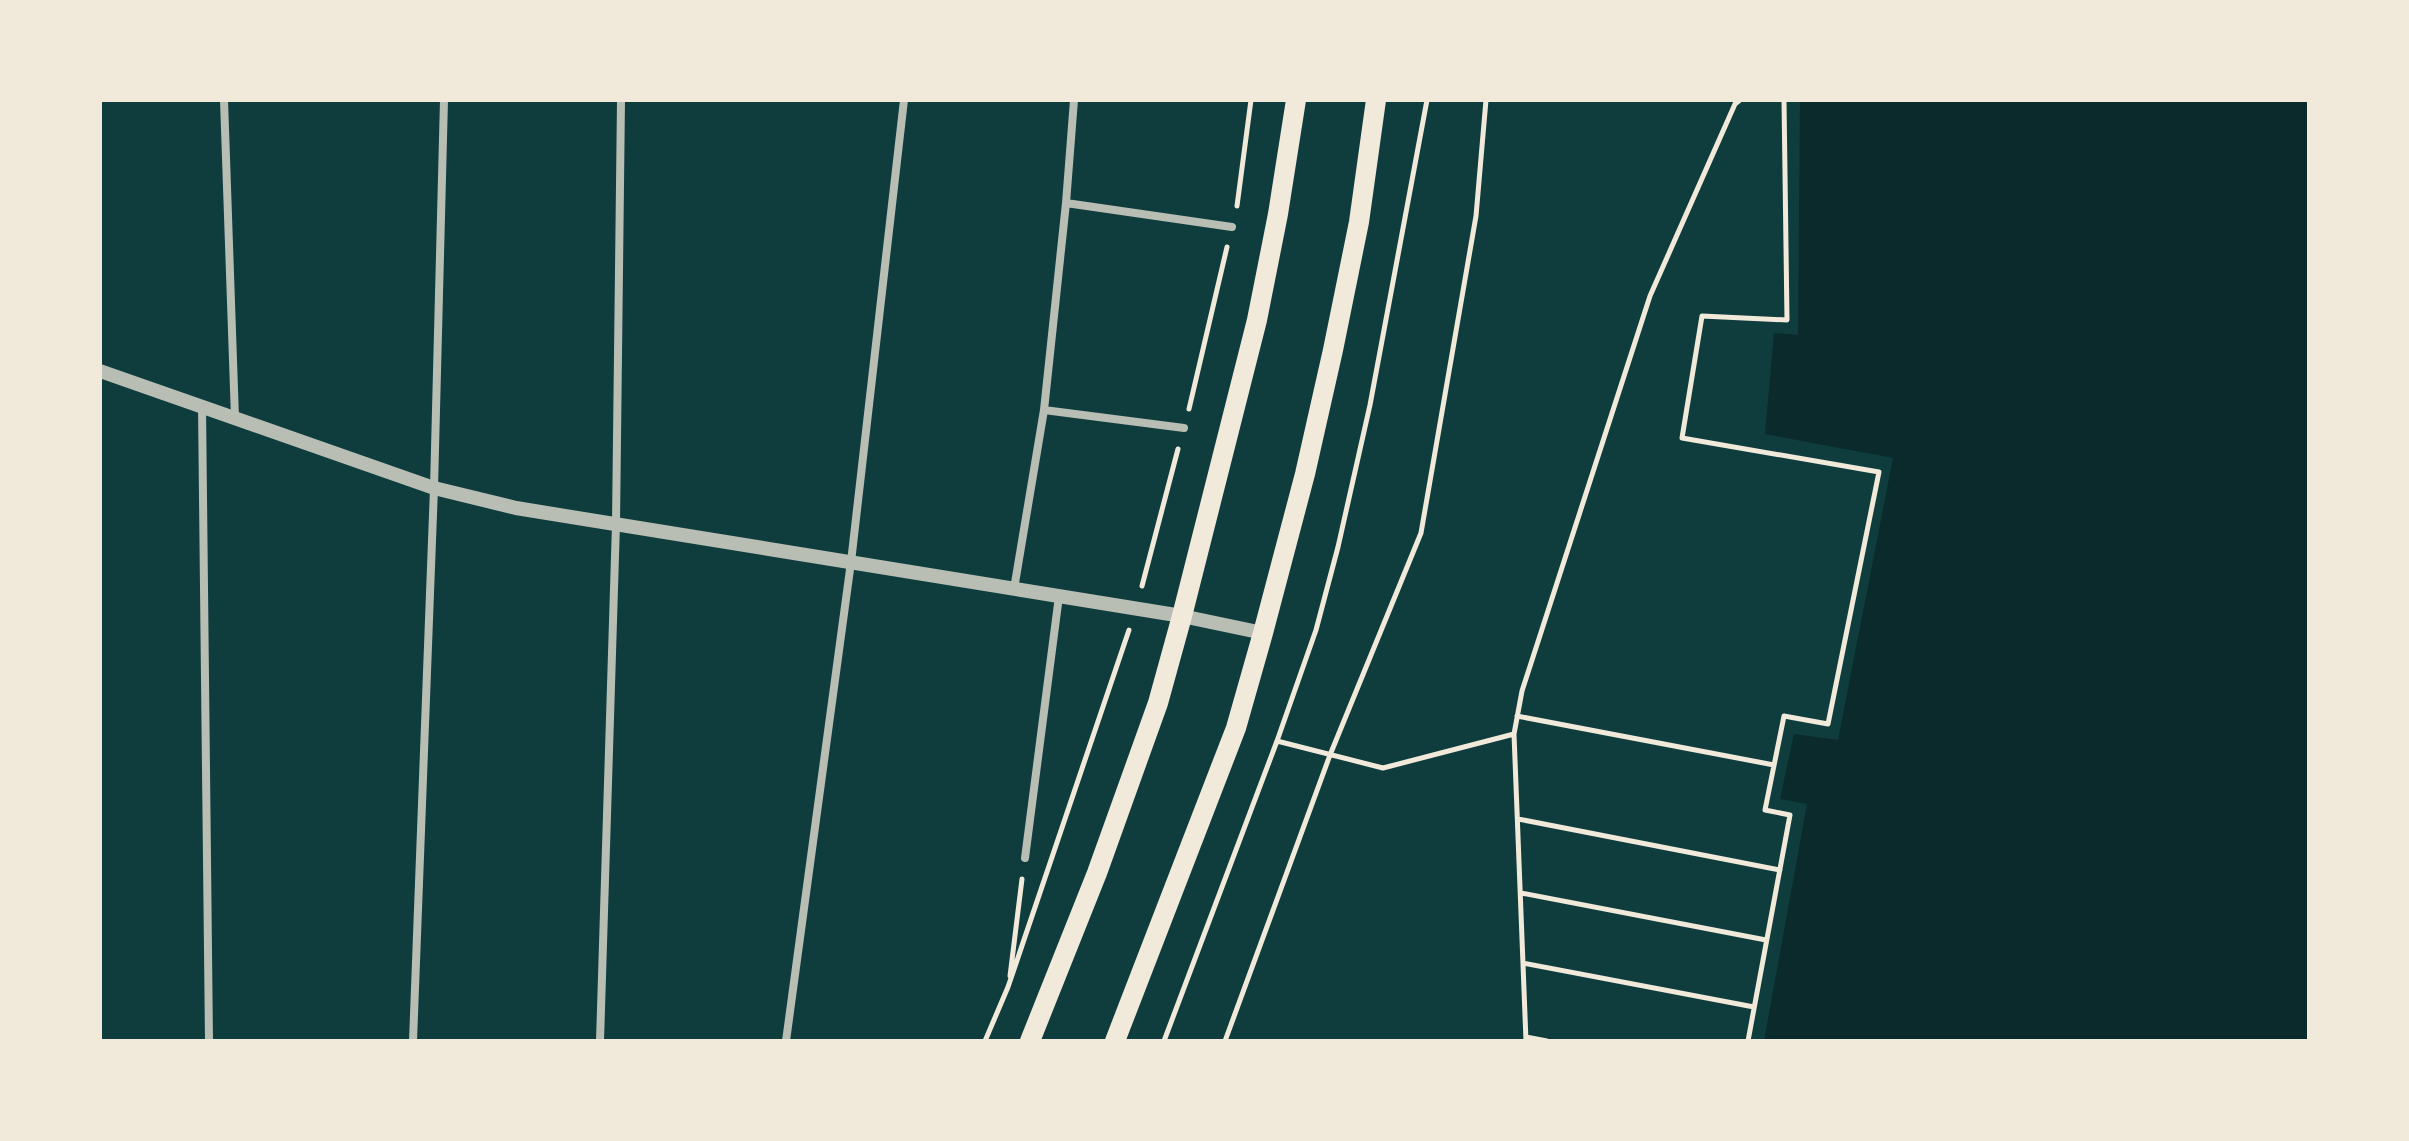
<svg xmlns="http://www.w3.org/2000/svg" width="2409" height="1141" viewBox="0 0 2409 1141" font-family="'Exo 2',sans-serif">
<rect width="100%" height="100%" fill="#0f3d3e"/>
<path fill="#0a2a2b" d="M1800,100h509v941h-545l43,-237 -27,-5 14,-65 44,6 55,-282 -128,-24 9,-101 24,2z"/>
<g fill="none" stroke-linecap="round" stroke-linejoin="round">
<path stroke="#f1e9da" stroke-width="5" d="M1237,206l14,-106
M1189,409l38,-162
M1142,586l36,-137
M1517,716l257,49
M1277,741l106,27 131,-34
M1518,819l262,51
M1521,893l245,47
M1523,963l231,44
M1010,976l12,-97
M1526,1037l21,4
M985,1041l23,-54 121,-357
M1164,1041l113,-300 39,-111 22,-83 32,-142 57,-305
M1225,1041l105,-286 91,-222 55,-317 10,-116
M1526,1041l-12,-307 8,-43 128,-395 85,-192 5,-4
M1748,1041l42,-226 -25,-5 19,-94 44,8 51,-252 -197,-34 20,-122 85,4 -3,-220"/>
<path stroke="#b8beb3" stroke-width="8" d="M224,100l11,318
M1066,203l166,24
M202,406l7,635
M1044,410l140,18
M1014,589l30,-179 22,-207 8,-103
M1025,858l34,-262
M413,1041l21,-553 10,-388
M600,1041l16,-517 5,-424
M786,1041l65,-479 53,-462"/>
<path stroke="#b8beb3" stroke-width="14" d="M100,371l334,117 82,20 666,108 81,17"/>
<path stroke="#f1e9da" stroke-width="20" d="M1030,1041l67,-168 61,-170 24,-87 75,-296 21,-106 18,-114
M1115,1041l121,-313 27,-95 42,-159 28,-124 26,-128 17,-122"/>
</g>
<rect width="2409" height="1141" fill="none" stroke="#f1e9da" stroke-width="204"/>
</svg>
